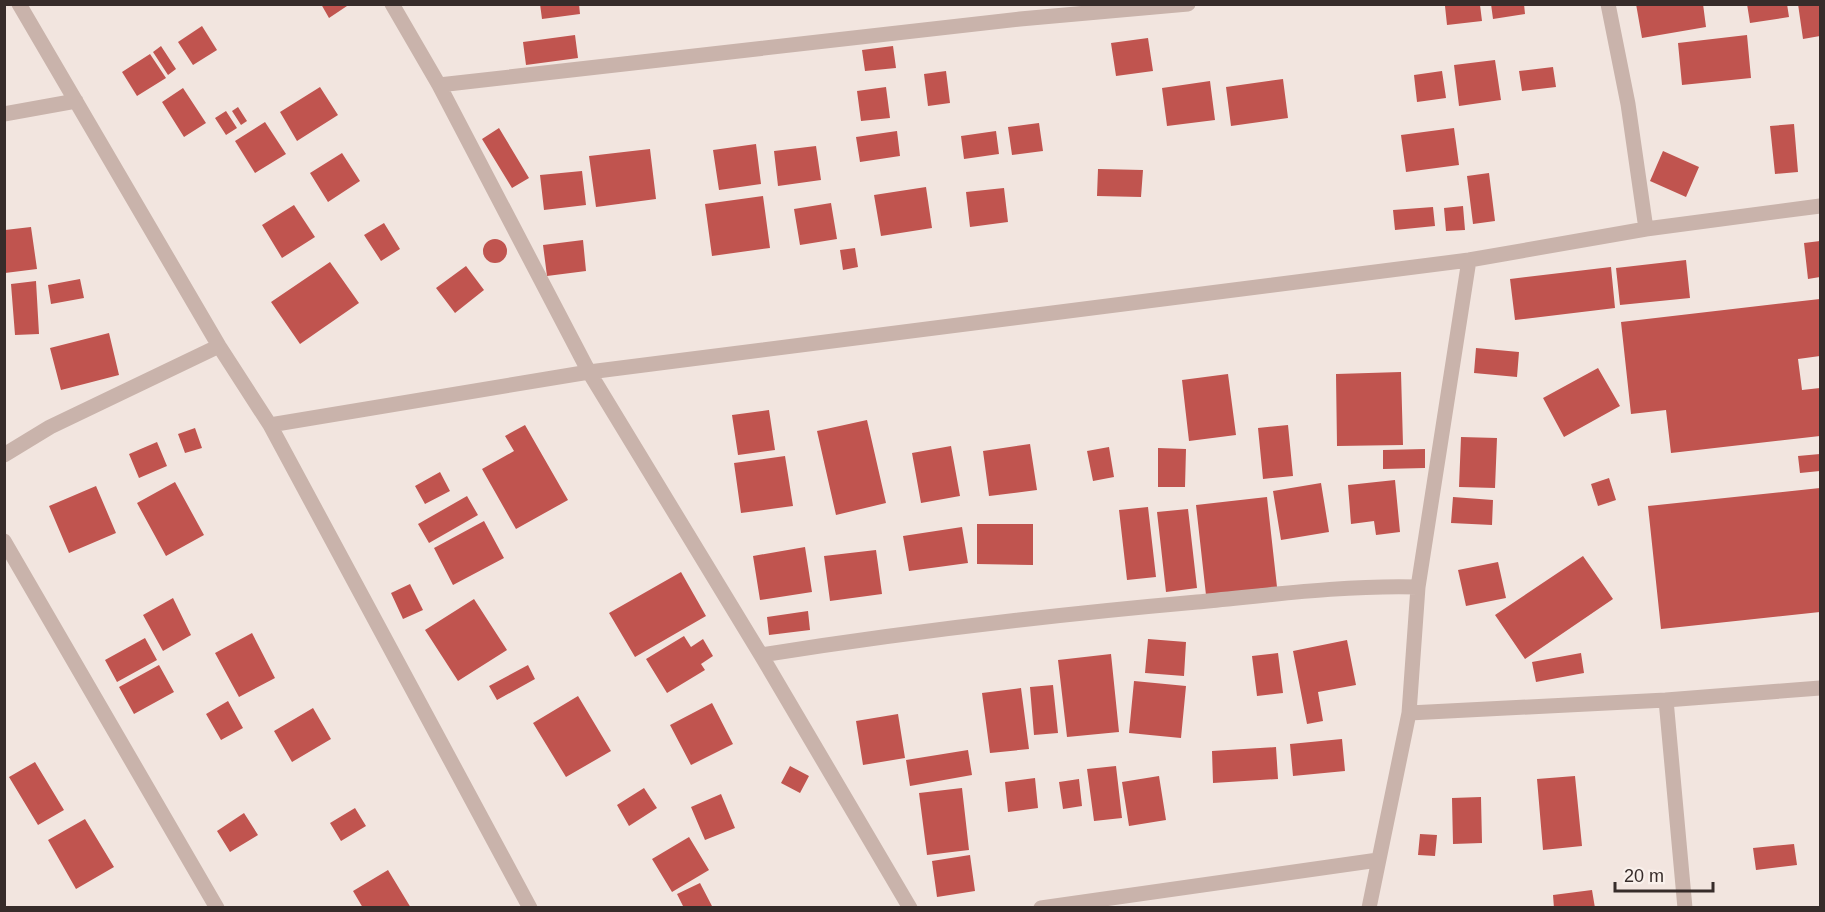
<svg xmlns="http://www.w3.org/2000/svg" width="1825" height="912" viewBox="0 0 1825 912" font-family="Arial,sans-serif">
<rect width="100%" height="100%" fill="#f2e5df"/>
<path fill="#c0544f" d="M321,4h29l-21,14z
M540,4h39l1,10 -38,5z
M1491,4h33l1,10 -32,5z
M1636,4h67l3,23 -64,11z
M1747,4h40l2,13 -39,6z
M1798,4h22v32l-17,3z
M1459,5h21l2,16 -35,4 -2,-19z
M202,26l15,24 -24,15 -15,-23z
M575,35l3,23 -52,7 -3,-23z
M1747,35l4,43 -69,7 -4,-42z
M1148,38l5,33 -37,5 -5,-33z
M161,46l15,23 -8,6 -15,-23z
M893,46l3,22 -31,3 -3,-21z
M150,54l16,24 -29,18 -15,-24z
M1495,60l6,40 -42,6 -5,-41z
M1553,67l3,20 -34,4 -3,-20z
M946,71l4,32 -22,3 -4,-32z
M1442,71l4,27 -29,4 -3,-27z
M1283,79l5,39 -57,8 -5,-39z
M1210,81l5,39 -48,6 -5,-38z
M320,87l18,28 -41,26 -17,-29z
M886,87l4,31 -29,3 -4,-30z
M183,88l23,35 -22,14 -22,-35z
M238,107l9,14 -6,4 -9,-14z
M226,111l11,17 -11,7 -11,-17z
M265,122l21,32 -31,19 -20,-32z
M1039,123l4,28 -31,4 -4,-28z
M1794,124l4,48 -23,2 -5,-48z
M499,128l30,50 -17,10 -30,-49z
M1454,128l5,37 -53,7 -5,-37z
M897,131l3,25 -40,6 -4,-25z
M996,131l3,23 -35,5 -3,-23z
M756,144l5,40 -42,6 -6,-40z
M816,146l5,34 -43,6 -4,-35z
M650,149l6,50 -60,8 -7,-51z
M1663,151l36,16 -13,30 -36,-16z
M342,153l18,28 -32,21 -18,-29z
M1098,169l45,1 -2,27 -44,-1z
M582,171l4,34 -42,5 -4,-35z
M1489,173l6,48 -22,3 -6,-48z
M926,187l6,41 -51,8 -7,-41z
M1004,188l4,34 -38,5 -4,-35z
M763,196l7,52 -58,8 -7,-52z
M831,203l6,36 -37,6 -6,-36z
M294,205l21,32 -33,21 -20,-33z
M1463,206l2,24 -19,1 -2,-23z
M1433,207l2,19 -40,4 -2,-20z
M384,223l16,26 -19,12 -17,-26z
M31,227l6,42 -32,4v-43z
M483 251a12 12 0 1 1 24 0a12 12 0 1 1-24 0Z
M583,240l3,31 -39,5 -4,-31z
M1820,241v36l-12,2 -4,-36z
M855,248l3,19 -15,3 -3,-20z
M1686,260l4,38 -70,7 -4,-37z
M330,262l29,41 -59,41 -29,-42z
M466,266l18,24 -29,23 -19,-25z
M1611,267l4,41 -100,12 -5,-41z
M80,279l4,19 -33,6 -3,-19z
M36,281l3,53 -24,1 -4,-51z
M1820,299v57l-22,3 4,31 18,-2v48l-149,17 -5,-43 -35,4 -10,-92z
M109,333l10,42 -58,15 -11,-42z
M1476,348l43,4 -2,25 -43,-4z
M1598,368l22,38 -56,31 -21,-39z
M1401,372l2,73 -66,1 -1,-72z
M1228,374l8,61 -47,6 -7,-61z
M769,410l6,40 -37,5 -6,-40z
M867,420l19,83 -50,12 -19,-84z
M525,425l43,75 -52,29 -34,-60 32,-18 -9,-15z
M1288,425l5,51 -30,3 -5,-51z
M195,428l7,20 -17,5 -7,-19z
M1461,437l36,1 -2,50 -36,-1z
M157,442l10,24 -28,12 -10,-24z
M1030,444l7,46 -48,6 -6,-45z
M951,446l9,50 -39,7 -9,-50z
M1109,447l5,30 -21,4 -6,-30z
M1158,448l28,1 -1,38h-27z
M1425,449v19l-42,1v-19z
M1820,454v17l-20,2 -2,-17z
M785,456l8,50 -52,7 -7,-50z
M440,472l10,19 -25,13 -10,-18z
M1609,478l7,22 -18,6 -7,-22z
M1395,480l5,52 -24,3 -2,-14 -23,3 -3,-39z
M175,482l29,53 -38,21 -29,-53z
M1321,483l8,49 -48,8 -8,-49z
M96,486l20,47 -47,20 -20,-47z
M1820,488v124l-159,17 -13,-123z
M467,496l11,19 -49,28 -11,-19z
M1267,497l10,90 -71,8 -10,-90z
M1453,497l40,3 -1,25 -41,-2z
M1148,507l8,70 -29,3 -8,-70z
M1188,509l9,79 -31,4 -9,-80z
M484,521l20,37 -51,27 -19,-37z
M977,524h56v41l-56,-1z
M962,527l6,36 -59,8 -6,-35z
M805,547l7,45 -52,8 -7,-44z
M876,550l6,44 -52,7 -6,-45z
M1583,556l30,43 -88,60 -30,-44z
M1498,562l8,36 -40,8 -8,-36z
M681,572l25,44 -71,41 -26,-44z
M410,584l13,26 -20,9 -12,-26z
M173,598l18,37 -28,16 -20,-36z
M474,599l33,51 -49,31 -33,-51z
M808,611l2,19 -41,5 -2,-18z
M252,633l23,45 -36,19 -24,-44z
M684,636l7,11 12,-8 10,17 -12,8 4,6 -38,23 -21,-34z
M145,638l12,22 -40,22 -12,-22z
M1148,639l38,3 -2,34 -39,-3z
M1347,640l9,45 -38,7 5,29 -16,3 -14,-73z
M1278,653l5,40 -26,3 -5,-40z
M1581,653l3,20 -48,9 -4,-20z
M1111,654l8,78 -52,5 -9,-77z
M159,665l15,27 -40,22 -15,-27z
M528,665l7,14 -38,21 -8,-14z
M1134,681l52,5 -5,52 -52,-5z
M1053,685l5,48 -24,2 -4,-48z
M1021,688l8,61 -39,4 -8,-60z
M578,696l33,55 -45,26 -33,-54z
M228,701l15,27 -22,12 -15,-26z
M712,703l21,41 -42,21 -21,-40z
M313,708l18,31 -39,23 -18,-31z
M898,714l7,44 -42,7 -7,-44z
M1342,739l3,32 -52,5 -3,-32z
M1276,747l2,32 -65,4 -1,-32z
M968,750l4,25 -62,11 -4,-26z
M35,762l29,48 -26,15 -29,-48z
M790,766l19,10 -9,17 -19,-10z
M1116,766l6,52 -28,3 -7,-52z
M1159,776l7,44 -37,6 -7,-44z
M1575,776l7,70 -39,4 -6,-71z
M1035,778l3,30 -30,4 -3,-30z
M1079,779l3,27 -19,3 -4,-27z
M644,788l13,20 -28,18 -12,-21z
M962,788l7,62 -42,5 -8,-62z
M721,794l14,34 -30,12 -14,-33z
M1481,797l1,46 -29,1 -1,-46z
M355,808l11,18 -25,15 -11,-18z
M244,813l14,22 -28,17 -13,-21z
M85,819l29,48 -38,22 -28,-49z
M1420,834l17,1 -2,21 -17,-1z
M689,837l20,33 -37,22 -20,-33z
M1794,844l3,21 -41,5 -3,-22z
M970,855l5,36 -38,6 -5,-36z
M388,870l23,38h-48l-10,-17z
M700,883l13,25h-29l-7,-14z
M1592,890l3,18h-41l-1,-13z"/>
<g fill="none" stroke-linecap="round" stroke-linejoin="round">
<path stroke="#c9b3ab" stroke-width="15" d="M19,4l200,342 51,79 260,483
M392,4l47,81 150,287 172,283 149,253
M1608,4l20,100 18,125
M439,85l581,-66 168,-15
M4,114l72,-13
M270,425l319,-53 880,-112 177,-31 174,-23
M4,455l46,-28 169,-81
M4,541l213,367
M761,655c145,-23 290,-40 436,-53 74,-7 147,-17 221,-15
M1666,700l19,208
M1409,713l257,-13 154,-12
M1041,908l337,-48
M1369,908l40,-195 9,-126 51,-327"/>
</g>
<rect width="1825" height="912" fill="none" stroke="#372c2a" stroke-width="12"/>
<path d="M1615 882v9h98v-9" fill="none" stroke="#372c2a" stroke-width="3"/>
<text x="1624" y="882" font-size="18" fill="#372c2a" stroke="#f9f0eb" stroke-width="4.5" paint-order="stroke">20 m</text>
</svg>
